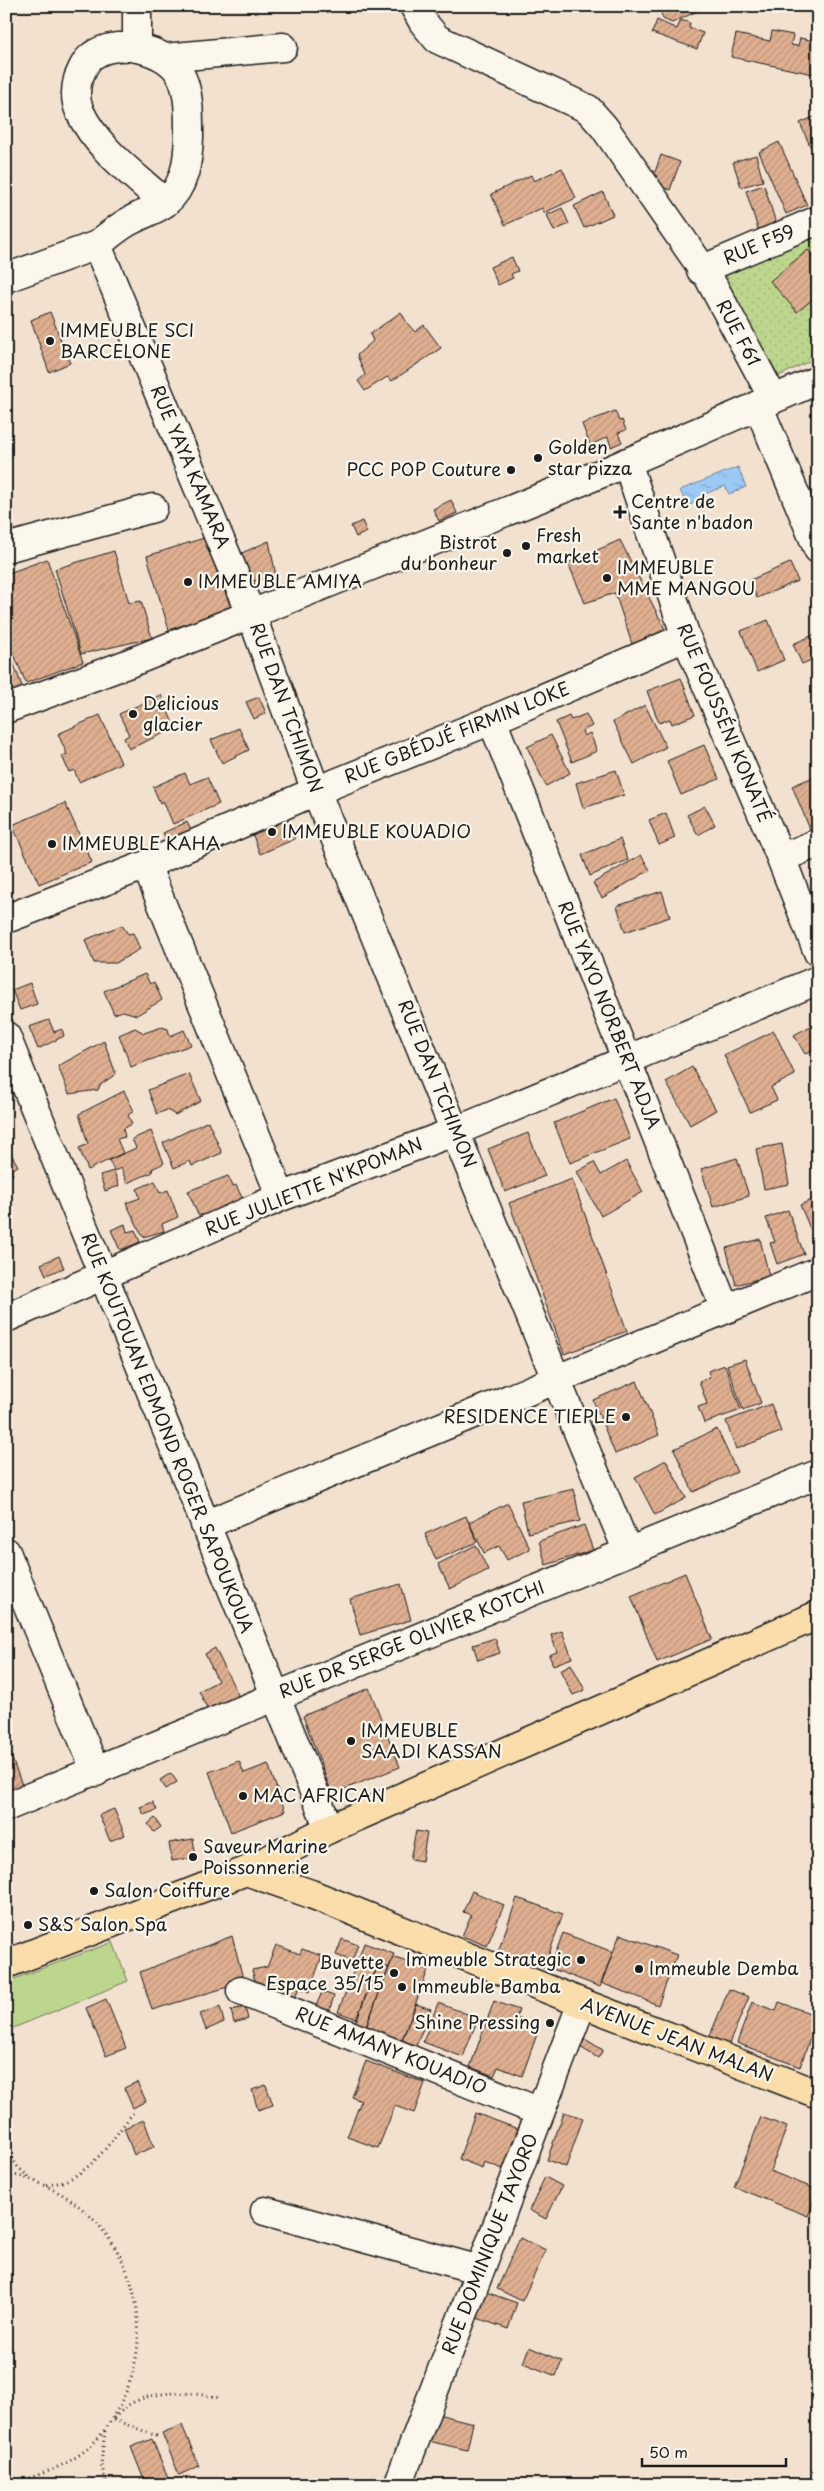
<svg xmlns="http://www.w3.org/2000/svg" width="824" height="2491" viewBox="0 0 824 2491" font-family="'Playpen Sans',sans-serif">
<defs>
<pattern id="garden-dots" width="8" height="8" patternUnits="userSpaceOnUse" patternTransform="scale(1.25)"><rect width="8" height="8" fill="#bdd68d"/><path d="M2 2h.1M6 6h.1" fill="none" stroke="#a2b779" stroke-width="1.8" stroke-linecap="round"/></pattern>
<pattern id="water-ripples" width="26" height="14" patternUnits="userSpaceOnUse" patternTransform="scale(1.25)"><rect width="26" height="14" fill="#9ccaf7"/><path d="M2 4q2-2 4 0t4 0M15 11q2-2 4 0t4 0" fill="none" stroke="#86add3"/></pattern>
<pattern id="building-hatch" width="6" height="6" patternUnits="userSpaceOnUse" patternTransform="scale(1.25)"><rect width="6" height="6" fill="#dfaf90"/><path d="M-1 1l2-2M0 6l6-6M5 7l2-2" fill="none" stroke="#bf967c"/></pattern>
</defs>
<rect width="100%" height="100%" fill="#f3e1d0"/>
<filter id="ink" filterUnits="userSpaceOnUse"><feTurbulence type="fractalNoise" baseFrequency=".02" numOctaves="2"/><feDisplacementMap in="SourceGraphic" scale="10" xChannelSelector="R" yChannelSelector="G"/><feConvolveMatrix kernelMatrix="1 2 1 2 8 2 1 2 1" color-interpolation-filters="sRGB"/></filter>
<g filter="url(#ink)">
<path fill="#bdd68d" stroke="#6c7954" d="M113,1942l15,39 -122,50v-49z"/>
<path fill="url(#garden-dots)" stroke="#6c7954" d="M818,231v126l-39,19 -59,-99z"/>
<path fill="url(#water-ripples)" stroke="#69849f" d="M738,467l8,20 -17,7 -4,-8 -23,9 1,4 -16,7 -7,-16z"/>
<path fill="url(#building-hatch)" stroke="#1c1c1c" d="M668,6h40l-36,17 -9,-4 -3,-9z
M657,20l20,9 4,-9 9,3 -1,5 14,5 -6,16 -45,-16z
M772,31l21,4 -2,10 7,1 2,-8 14,3 -1,8 5,1v25l-87,-18 5,-23 34,7z
M818,115v49l-18,-41z
M779,142l28,63 -21,9 -27,-62z
M661,155l19,7 -10,28 -19,-7z
M756,155l7,26 -22,6 -8,-25z
M562,168l14,30 -32,15 -2,-5 -37,17 -14,-31 40,-19 3,6z
M764,185l12,38 -18,6 -12,-38z
M603,192l10,23 -29,13 -10,-22z
M562,208l7,16 -15,7 -7,-16z
M808,250l10,11v34l-21,17 -27,-31z
M512,257l6,14 -7,3 2,4 -15,7 -8,-18z
M50,312l20,51 -21,9 -18,-52z
M401,312l6,11 8,9 9,-7 17,23 -49,33 -5,-4 -22,14 -7,-10 7,-6 -8,-20 16,-14 -3,-7z
M615,411l4,10 3,-1 4,10 -8,3 4,9 -11,5 -3,-10 -18,8 -8,-21z
M451,500l6,13 -18,8 -6,-12z
M9,514l7,19 -10,4v-22z
M362,521l5,11 -11,5 -5,-11z
M204,538l27,70 -62,22 -22,-74z
M620,540l46,91 -33,16 -18,-54 -30,10 -17,-40z
M269,541l7,35 -31,7 -10,-27z
M114,551l15,52 12,-2 11,37 -71,16 -26,-85z
M47,559l36,103 -57,21 -20,-47v-62z
M790,563l8,18 -41,17 -7,-18z
M768,620l16,40 -27,12 -16,-41z
M818,633v24l-16,7 -9,-20z
M6,643l19,51 -19,8z
M681,678l14,37 -23,9 -2,-5 -11,4 -12,-32z
M161,695l14,33 -46,21 -5,-11 5,-3 -10,-21z
M259,697l7,16 -12,6 -8,-17z
M645,705l21,42 -32,17 -21,-42z
M586,714l6,12 -10,5 2,5 6,-3 7,18 -25,11 -16,-40 13,-6 2,4z
M100,715l21,48 -42,19 -5,-12 -5,2 -7,-16 5,-2 -9,-20z
M239,728l10,22 -27,13 -11,-23z
M551,735l19,38 -24,13 -19,-39z
M704,745l15,34 -38,16 -14,-34z
M616,770l8,25 -41,13 -7,-25z
M185,773l5,11 17,-7 12,27 -46,20 -10,-23 -3,2 -7,-16z
M818,775v57l-6,2 -20,-48z
M65,803l27,59 -53,22 -27,-59z
M705,806l10,19 -17,10 -11,-20z
M284,810l11,29 -35,15 -11,-29z
M666,813l9,25 -16,7 -10,-25z
M187,822l6,13 -24,11 -6,-13z
M620,839l8,21 -38,16 -8,-21z
M641,855l9,15 -48,28 -9,-15z
M662,891l8,26 -45,15 -8,-26z
M122,925l6,9 5,-1 7,16 -24,14h-22l-9,-23z
M145,974l5,10 4,-2 8,18 -25,15 -14,-4 -9,3 -10,-23z
M30,983l7,21 -17,6 -8,-20z
M49,1020l5,12 8,-3 2,7 -26,13 -9,-22z
M818,1022v25l-13,7 -11,-19z
M162,1027l6,2 2,7 14,-6 7,15 -60,22 -12,-32 16,-7 9,5z
M774,1031l21,44 -24,12 6,13 -27,12 -26,-57z
M104,1041l12,33 -16,11 -2,5 -29,4 -11,-28z
M692,1067l24,43 -26,15 -24,-43z
M189,1074l12,27 -26,14 -8,-5 -10,4 -9,-24z
M124,1091l10,20 -6,4 4,9 -9,5 2,8 -8,2 6,14 -35,17 -9,-22 9,-4 -9,-30z
M614,1098l16,41 -60,24 -16,-40z
M208,1121l14,32 -30,13 -2,-5 -16,7 -11,-25z
M151,1131l13,32 -12,6 1,3 -26,11 -6,-15 -7,3 -5,-11 27,-12 -4,-9z
M528,1133l17,43 -40,16 -17,-43z
M818,1133v20l-8,-17z
M782,1144l7,40 -25,5 -8,-40z
M10,1152l8,14 -7,4 2,5 -7,3v-24z
M737,1158l12,38 -36,11 -12,-38z
M626,1161l17,31 -42,24 -24,-44 17,-10 7,13z
M114,1171l5,15 -14,5 -5,-16z
M228,1176l5,10 3,-1 9,19 -39,11h-8l-10,-24z
M572,1179l55,152 -63,23 -55,-151z
M155,1181l5,12 8,-3 10,27 -16,7 2,7 -21,6 -17,-34 14,-5 -3,-9z
M818,1197v50l-18,-42z
M788,1210l16,44 -27,10 -7,-21 5,-1 -9,-24z
M125,1224l2,8 8,-2 5,12 -20,8 -9,-20z
M760,1239l9,37 -33,9 -10,-37z
M59,1256l5,12 -18,7 -5,-11z
M745,1359l16,44 -18,7 -16,-45z
M725,1365l16,45 -37,13 -6,-16 9,-3 -8,-23 11,-4 -2,-6z
M637,1381l22,54 -44,19 -22,-54z
M771,1404l10,28 -45,17 -10,-28z
M717,1429l20,43 -44,20 -19,-43z
M666,1460l20,38 -31,17 -20,-38z
M574,1489l6,32 -52,12 -7,-32z
M508,1503l22,46 -23,11 -8,-14 -15,7 -15,-31z
M466,1516l11,26 -41,18 -11,-26z
M584,1525l9,25 -47,15 -7,-24z
M476,1545l12,25 -38,19 -12,-25z
M685,1573l27,66 -55,23 -26,-66z
M401,1584l10,36 -51,15 -10,-36z
M562,1631l10,27 -19,7 -4,-10 8,-3 -6,-17z
M495,1638l5,15 -22,7 -5,-15z
M215,1648l24,49 -30,15 -10,-21 19,-10 -13,-27z
M571,1664l14,26 -12,5 -13,-25z
M369,1688l31,79 -68,27 -29,-78z
M6,1743l16,42 -16,6z
M239,1761l5,12 24,-9 17,47 -54,21 -22,-60z
M171,1773l6,9 -11,7 -6,-9z
M153,1802l4,8 -13,5 -4,-8z
M114,1809l11,26 -15,6 -11,-26z
M155,1818l6,9 -7,5 -6,-8z
M416,1831l11,2 -5,28 -12,-2z
M193,1839l3,18 -24,4 -3,-18z
M472,1891l32,14 -17,41 -25,-10 9,-21 -8,-3z
M517,1898l46,16 -19,54 -46,-16z
M563,1933l50,19 -13,35 -50,-19z
M620,1934l57,21 -19,50 -57,-22z
M232,1936l12,46 -92,28 -12,-38z
M342,1939l16,6 -6,16 -16,-6z
M364,1943l30,11 -5,14 -30,-11z
M276,1945l24,9 2,-5 20,7 -13,36 -10,-4 -4,10 -38,-10 -5,-18 15,-3z
M359,1957l19,8 -21,54 -19,-7z
M393,1957l35,13 -26,70 -36,-13z
M378,1965l11,3 -23,59 -11,-5z
M729,1989l20,8 -21,49 -19,-8z
M322,1992l12,4 -5,15 -13,-5z
M106,1999l20,49 -20,8 -20,-48z
M494,2001l25,9 -3,8 24,8 -18,50 -24,-9 -4,9 -24,-9z
M752,2002l24,9 3,-9 39,14 -18,51 -63,-24z
M438,2003l40,15 -15,39 -40,-15z
M416,2004l15,5 -15,37 -14,-6z
M220,2007l4,15 -18,8 -6,-16z
M245,2007l3,12 -14,4 -3,-13z
M585,2039l18,11 -5,8 -18,-11z
M366,2061l59,22 -11,30 -19,-7 -17,42 -31,-11 14,-36 -9,-4z
M137,2082l9,19 -13,7 -9,-20z
M266,2085l7,20 -15,5 -6,-20z
M564,2112l19,6 -17,49 -19,-7z
M475,2113l46,17 -15,40 -22,-8 -2,6 -23,-9z
M761,2117l26,10 -17,44 48,19 -10,26 -74,-29z
M144,2120l10,27 -20,8 -10,-27z
M545,2177l17,9 -16,33 -17,-9z
M520,2238l26,12 -24,51 -25,-12z
M486,2292l31,11 -9,26 -31,-11z
M529,2347l33,14 -6,15 -33,-13z
M426,2411l47,12 -6,27 -47,-11z
M182,2425l17,41 -20,9 -17,-42z
M152,2439l17,41 -10,5h-13l-15,-38z"/>
<g fill="none" stroke-linecap="round" stroke-linejoin="round">
<g stroke="#1c1c1c" stroke-width="31">
<path id="minor" d="M414,6l9,16 14,17 151,70 16,18 105,151 64,120
M137,47v-41
M164,58l119,-11
M97,245c10,-8 20,-17 31,-23 11,-7 26,-11 37,-19 20,-16 23,-42 24,-66 0,-18 1,-46 -9,-63 -14,-26 -65,-36 -88,-18 -7,5 -11,16 -14,23 -3,11 -3,22 2,33 17,37 56,64 85,91
M701,270l117,-50
M6,278l91,-33 154,369 65,177 240,588 72,173
M758,405l60,144
M627,462l59,175 95,221 37,94
M6,548l147,-40
M6,709l121,-45 480,-193 211,-91
M492,720l233,589
M781,858l37,-15
M146,865l135,332
M6,919l140,-54 170,-74 176,-71 194,-83
M6,1036c106,265 218,528 323,793
M6,1318l275,-121 175,-66 362,-151
M205,1525l613,-254
M6,1552l90,220
M6,1807l812,-333
M241,1991l299,121
M265,2211l215,59
M398,2485l184,-482"/>
</g>
<g stroke="#1c1c1c" stroke-width="31">
<path id="major" d="M246,1871l65,23 271,109 236,91
M6,1964l240,-93 83,-42 489,-214"/>
</g>
<path stroke="#1c1c1c" stroke-width="3" stroke-dasharray="1 4" stroke-linecap="butt" d="M6,2144c2,16 14,25 25,35
M6,2174c20,2 40,11 57,21 73,45 97,141 54,215 -8,15 -17,28 -30,39 -23,19 -52,27 -79,36
M47,2185c41,-4 62,-42 86,-72
M105,2431l-4,33 6,21
M157,2436l-45,-17c6,-4 12,-11 18,-15 27,-15 62,-12 90,-6"/>
<use href="#minor" stroke="#fbf7ec" stroke-width="28"/>
<use href="#major" stroke="#faddab" stroke-width="28"/>
</g>
</g>
<g fill="#1c1c1c" stroke="#fbf7ec" stroke-width="2">
<circle cx="50" cy="341" r="5"/>
<circle cx="538" cy="458" r="5"/>
<circle cx="511" cy="470" r="5"/>
<path d="M617.5 504.5h5v5h5v5h-5v5h-5v-5h-5v-5h5z"/>
<circle cx="526" cy="546" r="5"/>
<circle cx="507" cy="553" r="5"/>
<circle cx="607" cy="578" r="5"/>
<circle cx="188" cy="582" r="5"/>
<circle cx="133" cy="714" r="5"/>
<circle cx="272" cy="832" r="5"/>
<circle cx="52" cy="844" r="5"/>
<circle cx="626" cy="1417" r="5"/>
<circle cx="351" cy="1741" r="5"/>
<circle cx="243" cy="1796" r="5"/>
<circle cx="193" cy="1857" r="5"/>
<circle cx="94" cy="1891" r="5"/>
<circle cx="28" cy="1925" r="5"/>
<circle cx="581" cy="1960" r="5"/>
<circle cx="639" cy="1969" r="5"/>
<circle cx="394" cy="1973" r="5"/>
<circle cx="402" cy="1987" r="5"/>
<circle cx="550" cy="2023" r="5"/>
</g>
<g text-anchor="middle" stroke-width="4.5" stroke-linejoin="round" paint-order="stroke">
<g font-size="18" fill="#1c1c1c" stroke="#fbf7ec">
<text transform="translate(759 245) rotate(-23)" y="6">RUE F59</text>
<text transform="translate(738 333) rotate(62)" y="6">RUE F61</text>
<text transform="translate(190 467) rotate(67)" y="6">RUE YAYA KAMARA</text>
<text transform="translate(286 708) rotate(70)" y="6">RUE DAN TCHIMON</text>
<text transform="translate(724 723) rotate(67)" y="6">RUE FOUSSÉNI KONATÉ</text>
<text transform="translate(457 733) rotate(-22)" y="6">RUE GBÉDJÉ FIRMIN LOKE</text>
<text transform="translate(609 1015) rotate(68)" y="6">RUE YAYO NORBERT ADJA</text>
<text transform="translate(437 1084) rotate(68)" y="6">RUE DAN TCHIMON</text>
<text transform="translate(314 1187) rotate(-22)" y="6">RUE JULIETTE N'KPOMAN</text>
<text transform="translate(167 1433) rotate(68)" y="6">RUE KOUTOUAN EDMOND ROGER SAPOUKOUA</text>
<text transform="translate(412 1640) rotate(-22)" y="6">RUE DR SERGE OLIVIER KOTCHI</text>
<text transform="translate(677 2040) rotate(21)" y="6">AVENUE JEAN MALAN</text>
<text transform="translate(391 2051) rotate(22)" y="6">RUE AMANY KOUADIO</text>
<text transform="translate(490 2244) rotate(-69)" y="6">RUE DOMINIQUE TAYORO</text>
</g>
<g font-size="18" fill="#1c1c1c" stroke="#fbf7ec" text-anchor="start">
<text x="60" y="337">IMMEUBLE SCI<tspan x="60" dy="21">BARCELONE</tspan></text>
<text x="548" y="454">Golden<tspan x="548" dy="21">star pizza</tspan></text>
<text x="501" y="476" text-anchor="end">PCC POP Couture</text>
<text x="631" y="508">Centre de<tspan x="631" dy="21">Sante n'badon</tspan></text>
<text x="536" y="542">Fresh<tspan x="536" dy="21">market</tspan></text>
<text x="497" y="549" text-anchor="end">Bistrot<tspan x="497" dy="21">du bonheur</tspan></text>
<text x="617" y="574">IMMEUBLE<tspan x="617" dy="21">MME MANGOU</tspan></text>
<text x="198" y="588">IMMEUBLE AMIYA</text>
<text x="143" y="710">Delicious<tspan x="143" dy="21">glacier</tspan></text>
<text x="282" y="838">IMMEUBLE KOUADIO</text>
<text x="62" y="850">IMMEUBLE KAHA</text>
<text x="616" y="1423" text-anchor="end">RESIDENCE TIEPLE</text>
<text x="361" y="1737">IMMEUBLE<tspan x="361" dy="21">SAADI KASSAN</tspan></text>
<text x="253" y="1802">MAC AFRICAN</text>
<text x="203" y="1853">Saveur Marine<tspan x="203" dy="21">Poissonnerie</tspan></text>
<text x="104" y="1897">Salon Coiffure</text>
<text x="38" y="1931">S&amp;S Salon Spa</text>
<text x="571" y="1966" text-anchor="end">Immeuble Strategic</text>
<text x="384" y="1969" text-anchor="end">Buvette<tspan x="384" dy="21">Espace 35/15</tspan></text>
<text x="649" y="1975">Immeuble Demba</text>
<text x="412" y="1993">Immeuble Bamba</text>
<text x="540" y="2029" text-anchor="end">Shine Pressing</text>
</g>
</g>
<rect width="824" height="2491" fill="none" stroke="#fbf7ec" stroke-width="25"/>
<rect x="12" y="12" width="799" height="2466" fill="none" stroke="#1c1c1c" stroke-width="2" filter="url(#ink)"/>
<path d="M642 2458v8h144v-8" fill="none" stroke="#1c1c1c" stroke-width="2.5"/>
<text x="649" y="2458" font-size="15" fill="#1c1c1c" stroke="#fbf7ec" stroke-width="4" paint-order="stroke">50 m</text>
</svg>
